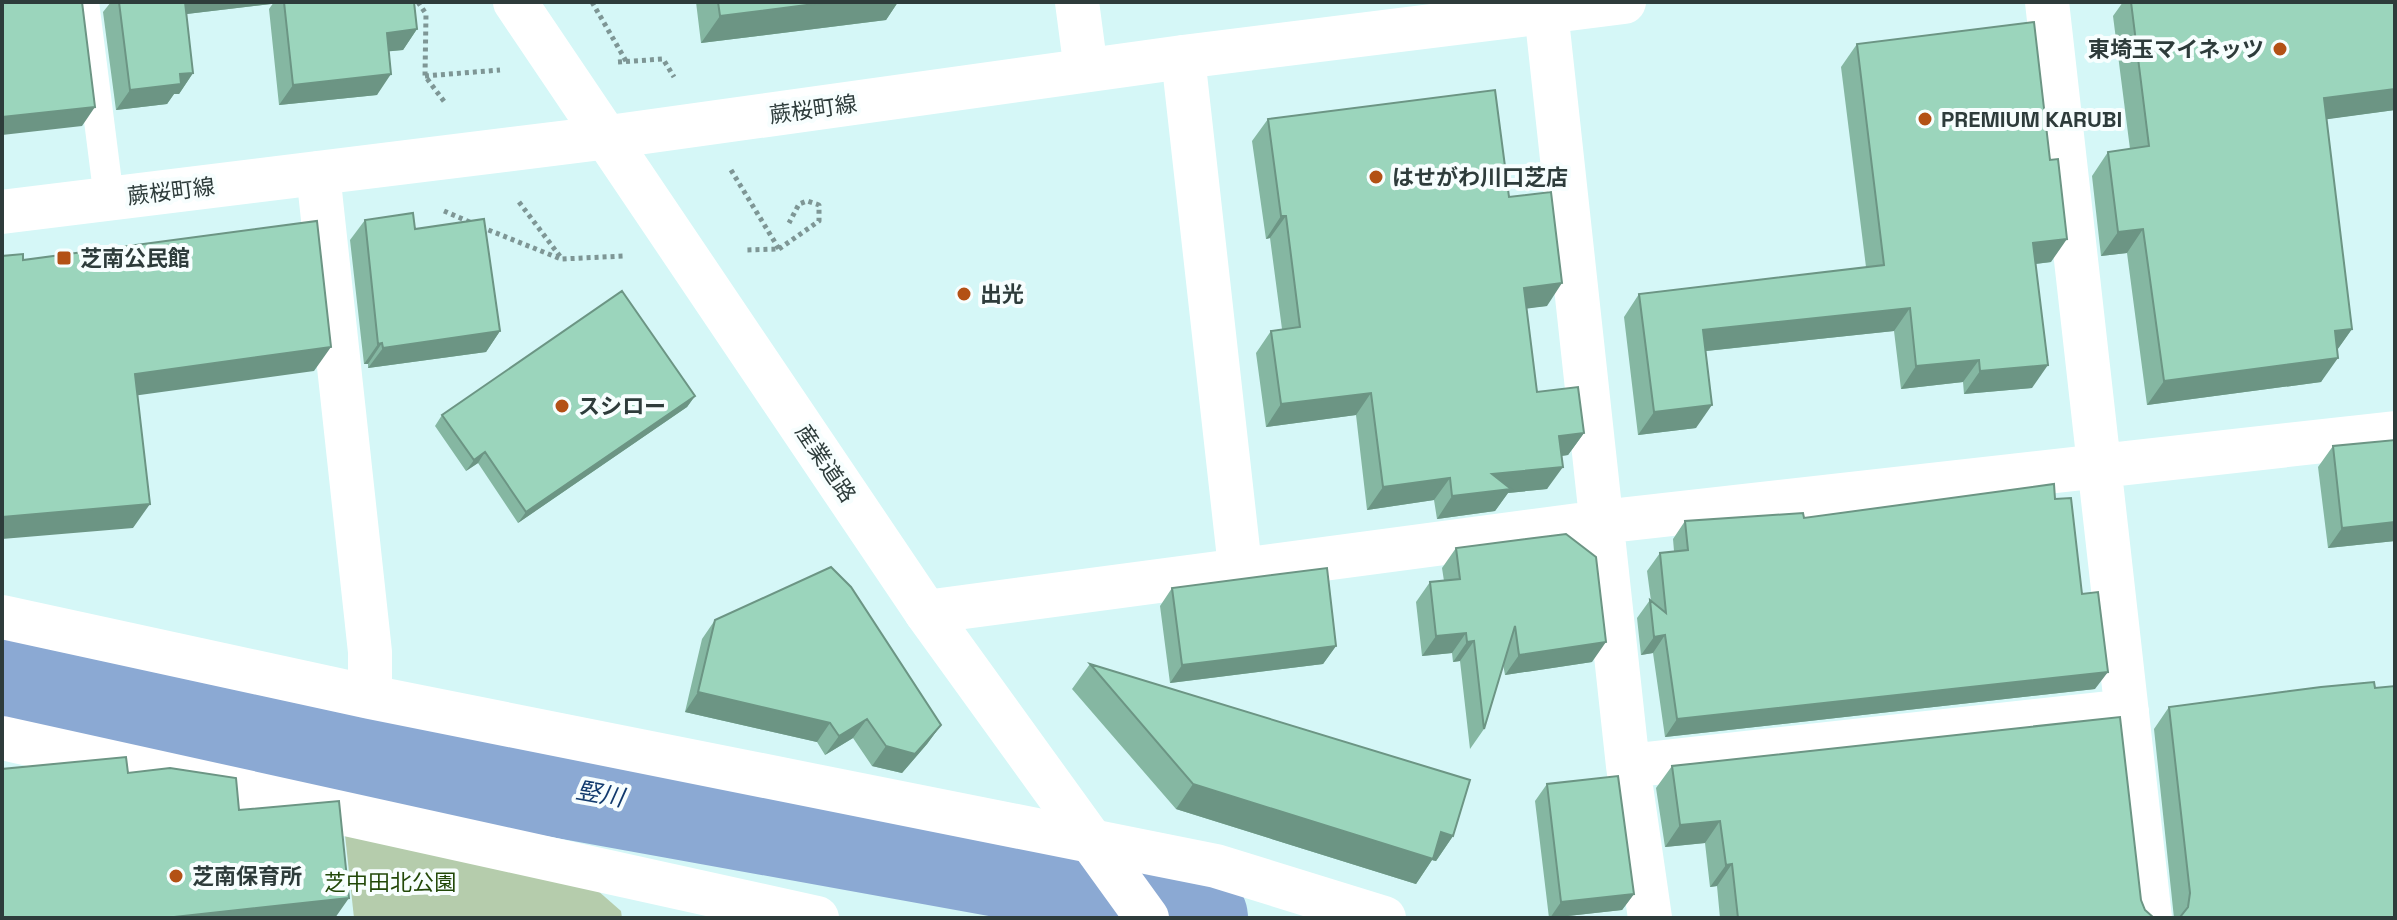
<svg xmlns="http://www.w3.org/2000/svg" width="2397" height="920" viewBox="0 0 2397 920" font-family="'Space Grotesk','Noto Sans JP',sans-serif">
<rect width="100%" height="100%" fill="#d5f7f7"/>
<path fill="#b5ccac" d="M345,835l252,55 24,21 1,7h-268z"/>
<g fill="none" stroke-linecap="round" stroke-linejoin="round">
<path stroke="#8ba9d3" stroke-width="102" d="M2,674l216,51 875,158 104,35"/>
<path stroke="#7e9695" stroke-width="5" stroke-dasharray="4 4" stroke-linecap="butt" d="M418,2l8,12 -1,62 21,28
M592,2l34,59
M618,62l45,-3 11,18
M425,76l75,-6
M731,170l48,79 -34,1
M519,202l43,57 62,-3
M444,211l28,12
M481,227l80,32
M779,249l40,-28v-16l-12,-4 -8,3 -10,19"/>
<path stroke="#fff" stroke-width="30" d="M84,2l25,197"/>
<path stroke="#fff" stroke-width="44" d="M1077,2l9,68
M2047,2l103,916
M1546,11l82,755 22,152
M1183,57l57,510
M318,173l52,479v45
M926,612l675,-90 794,-89
M2,617l368,80 846,169 168,52
M2,738l815,180
M1628,766l499,-55"/>
<path stroke="#fff" stroke-width="44" d="M2,212l607,-75 574,-80 441,-55"/>
<path stroke="#fff" stroke-width="44" d="M515,2l411,610 221,306"/>
</g>
<path fill="#85b7a2" d="M111,2h162l-2,2 -85,10 7,59 -14,21h-5l-7,10 -51,6 -13,-98z
M274,2h140l3,27 -14,21 -14,1 -12,44 -98,10 -10,-96z
M696,2h202l-12,18 -185,23z
M2123,2h272v108l-69,9 26,210 -15,21 -16,32 -174,23 -20,-152 -26,3 -9,-80 16,-24 22,-3 -17,-133z
M1857,44l194,218 -15,2 -4,124 -68,6 -1,-12 -62,7 -7,-58 -188,20 -10,77 -58,7 -14,-118 15,-23 227,-27 -25,-200z
M1268,119l241,78 38,109 -21,2 11,84 47,41 -16,22 -6,1 -15,33 -39,4 -13,18 -58,8 -3,-19 -67,10 -11,-95 -90,12 -10,-74 15,-22 11,-2 -12,-91 -4,1 -14,-98z
M365,220l50,9 85,102 -14,21 -118,16v-4h-4l-14,-124z
M695,396l-8,11 -169,116 -40,-60 -12,8 -31,-45 7,-11z
M2333,446l62,95 -67,7 -10,-81z
M2055,499l27,95 13,95 -430,48 -12,-84 -12,2 -4,-37 13,-18 1,1 -4,-30 13,-18 14,-2 -1,-12 12,-18 119,-3z
M1456,548l136,114 -87,13 -2,-11 -19,65 -14,20 -10,-88 -7,1 -1,-9 -30,3 -6,-54 14,-20 14,-1 -2,-13z
M1172,588l164,58 -13,18 -153,19 -10,-77z
M715,620l226,105 -14,19 -25,29 -30,-7 -19,-28 -28,17 -8,-13 -132,-30 17,-73z
M1090,664l363,172 -17,25 -4,-1 -16,24 -240,-75 -104,-120z
M2375,688l20,230h-221l-20,-189 15,-22z
M1672,766l469,134 4,10 9,8h-434l-3,-32 -7,1 -5,-44 -40,4 -9,-59z
M1547,784l87,110 -12,16 -73,8 -14,-117z"/>
<path fill="#6c9584" d="M179,2h94l-2,2 -101,12z
M830,2h68l-12,18 -185,23 19,-27z
M417,29l-14,21 -31,3 15,-20z
M193,73l-14,21h-5l-7,10 -51,6 14,-20 50,-16z
M391,74l-14,21 -98,10 14,-20z
M2395,89v21l-88,12 17,-24z
M95,107l-13,19 -80,9v-18z
M1281,216h5l-16,22 -4,1z
M2143,229l-16,24 -26,3 17,-24z
M2067,239l-16,23 -33,4 15,-23z
M1562,283l-15,23 -39,5 16,-23z
M1910,308l-16,23 -207,22 16,-23z
M2352,329l-17,24v-22z
M500,331l-14,21 -118,16 15,-20z
M382,343l-14,21h-4l14,-20z
M331,347l-17,24 -196,27 17,-24z
M2338,358l-17,24 -174,23 17,-24z
M1979,360l-16,22 -62,7 15,-23z
M2048,365l-16,23 -68,6 16,-23z
M1371,393l-15,22 -90,12 15,-23z
M695,396l-8,11 -169,116 8,-11z
M1712,405l-16,23 -58,7 16,-23z
M1584,433l-16,22 -25,3 16,-22z
M485,452l-7,11 -12,8 8,-11z
M1563,467l-16,22 -39,4 -13,18 -58,8 15,-23 40,-22z
M1450,478l-16,22 -67,10 16,-23z
M150,504l-17,24 -131,11v-22z
M2395,522v19l-67,7 14,-20z
M1466,633l-14,20 -30,3 14,-20z
M1665,635l-12,18 -12,2 13,-18z
M1474,641l-14,20 -7,1 14,-20z
M1606,642l-14,20 -87,13 14,-20z
M1336,646l-13,18 -153,19 12,-18z
M2108,672l-13,17 -430,48 12,-18z
M698,692l132,31 -13,19 -132,-30z
M867,719l-14,19 -28,17 14,-19z
M941,725l-14,19 -25,29 -30,-7 14,-20z
M1193,784l248,48 12,4 -17,25 -4,-1 -16,24 -240,-75z
M1720,821l-15,22 -40,4 15,-22z
M1732,864l-15,22 -7,1 16,-22z
M1634,894l-12,16 -72,8 11,-16z
M349,898l-14,20h-170z"/>
<path fill="#9bd5bc" stroke="#6c9584" stroke-width="2" d="M2,2h80l13,105 -93,10z
M119,2h66l8,71 -13,1 1,10 -51,6z
M284,2h130l3,27 -30,4 4,41 -98,11z
M718,2h112l-110,14z
M2131,2h264v87l-71,9 28,231 -17,2 3,27 -174,23 -21,-152 -25,3 -10,-80 41,-6z
M2034,22l16,138 8,-1 9,80 -34,4 15,122 -68,6 -1,-11 -63,6 -6,-58 -207,22 9,75 -58,7 -15,-118 245,-29 -27,-221z
M1495,90l14,107 42,-5 11,91 -38,5 13,104 41,-5 6,46 -25,3 4,31 -71,7 19,15 -59,7 -2,-18 -67,9 -12,-94 -90,11 -10,-73 29,-4 -14,-111h-5l-13,-97z
M413,213l2,16 69,-10 16,112 -117,17 -1,-5 -4,1 -13,-124z
M317,221l14,126 -196,27 15,130 -148,13v-261l21,-2v6z
M622,291l73,105 -169,116 -41,-60 -11,8 -32,-45z
M2395,440v82l-53,6 -9,-82z
M2054,484l1,15 16,-1 11,96 16,-2 10,80 -431,47 -12,-84 -11,2 -4,-37 16,13 -6,-60 28,-3 -3,-29 118,-8 1,5z
M1566,534l30,23 10,85 -87,13 -4,-29 -31,103 -10,-88 -7,1 -1,-9 -30,3 -6,-54 30,-3 -4,-31z
M831,567l20,20 90,138 -26,29 -29,-8 -19,-27 -28,17 -9,-13 -132,-31 17,-72z
M1327,568l9,78 -154,19 -10,-77z
M1090,664l380,116 -17,56 -12,-4 -8,27 -240,-75z
M2374,682l1,6 20,-2v232h-219l4,-1 8,-10 2,-14 -21,-186 152,-20z
M2120,717l21,183 4,10 9,8h-416l-6,-54 -6,1 -6,-44 -40,4 -8,-59z
M126,757l2,16 42,-5 66,10 3,32 100,-9 10,97 -184,20h-163v-149z
M1618,776l16,118 -73,8 -14,-118z"/>
<g fill="#b35115" stroke="#f7fefe" stroke-width="3">
<circle cx="2280" cy="49" r="8"/>
<circle cx="1925" cy="119" r="8"/>
<circle cx="1376" cy="177" r="8"/>
<rect x="56" y="250" width="16" height="16" rx="4"/>
<circle cx="964" cy="294" r="8"/>
<circle cx="562" cy="406" r="8"/>
<circle cx="176" cy="876" r="8"/>
</g>
<g text-anchor="middle" stroke-width="8" stroke-linejoin="round" paint-order="stroke">
<g font-size="22" font-weight="bold" fill="#2e3c3b" stroke="#f7fefe" text-anchor="start">
<text x="2264" y="57" text-anchor="end">東埼玉マイネッツ</text>
<text x="1941" y="127">PREMIUM KARUBI</text>
<text x="1392" y="185">はせがわ川口芝店</text>
<text x="80" y="266">芝南公民館</text>
<text x="980" y="302">出光</text>
<text x="578" y="414">スシロー</text>
<text x="192" y="884">芝南保育所</text>
</g>
<g font-size="22" fill="#2e3c3b" stroke="#f7fefe">
<text transform="translate(813 109) rotate(-8)" y="8">蕨桜町線</text>
<text transform="translate(171 191) rotate(-7)" y="8">蕨桜町線</text>
<text transform="translate(826 463) rotate(56)" y="8">産業道路</text>
</g>
<g font-size="22" fill="#224808" stroke="#f7fefe">
<text x="390" y="890">芝中田北公園</text>
</g>
<g font-size="24" font-style="italic" fill="#113a6d" stroke="#f7fefe">
<text transform="translate(600 794) rotate(10)" y="8">竪川</text>
</g>
</g>
<rect width="2397" height="920" fill="none" stroke="#2e3c3b" stroke-width="8"/>
</svg>
